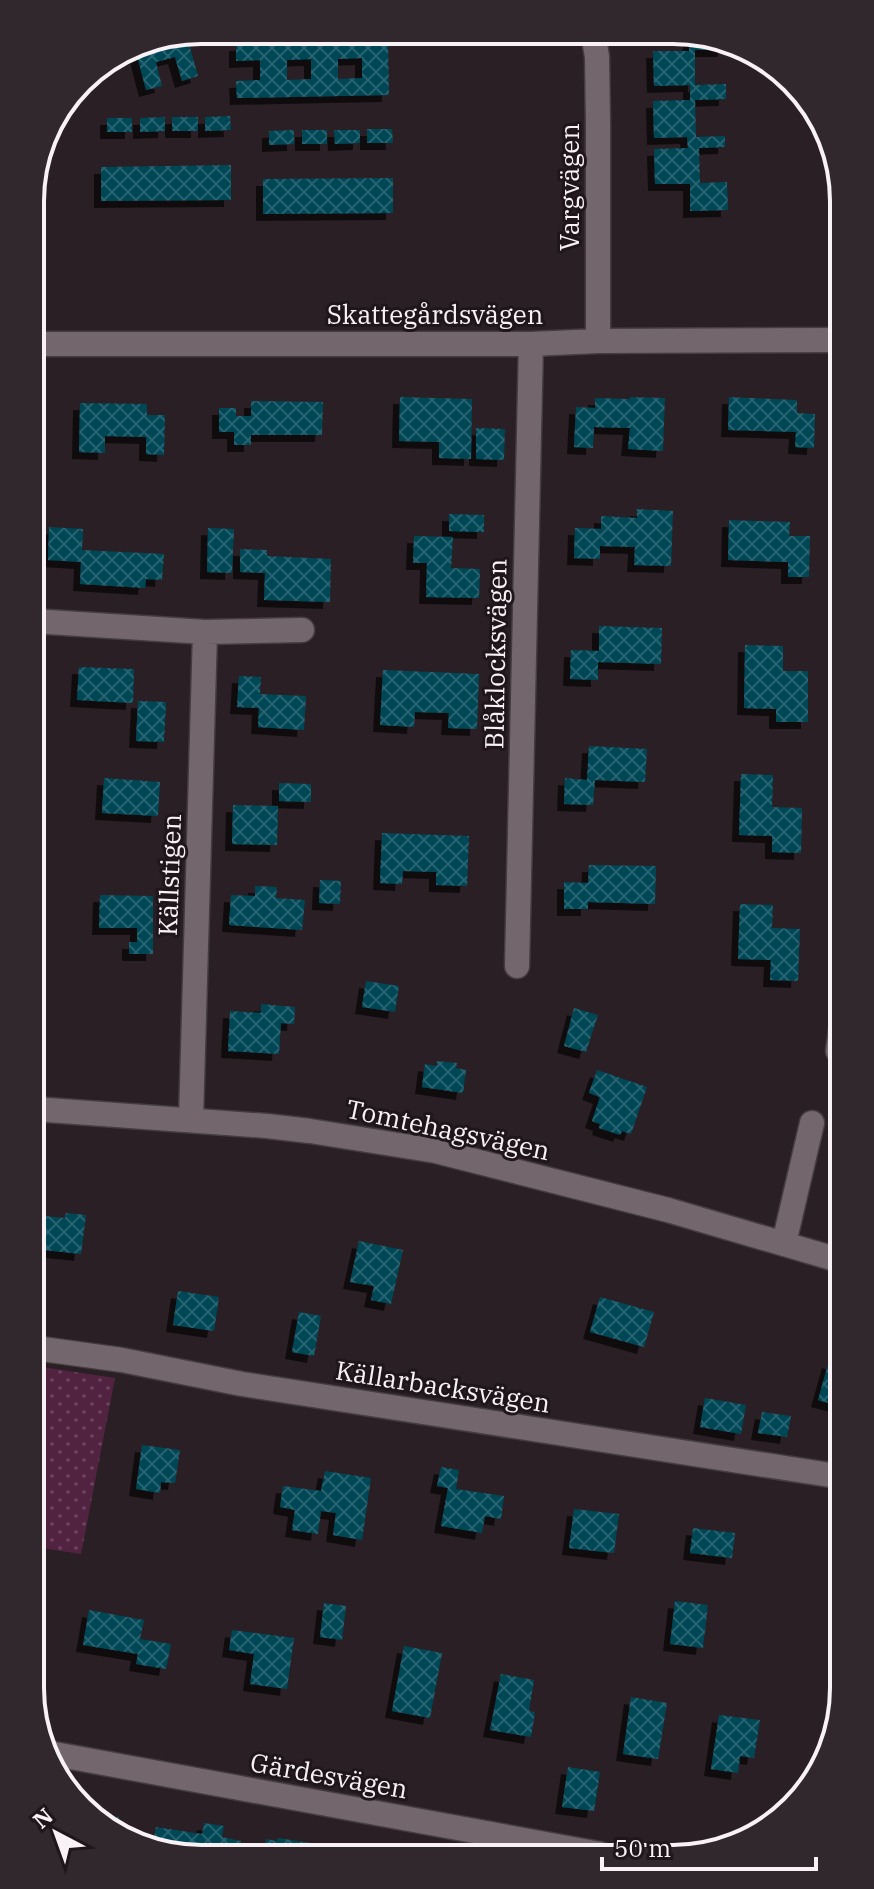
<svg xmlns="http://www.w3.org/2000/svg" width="874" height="1889" viewBox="0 0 874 1889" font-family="'IBM Plex Serif',serif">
<defs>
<pattern id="grass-dots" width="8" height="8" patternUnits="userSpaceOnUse" patternTransform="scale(2)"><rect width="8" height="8" fill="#522340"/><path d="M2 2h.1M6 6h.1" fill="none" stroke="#6c435c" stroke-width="1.8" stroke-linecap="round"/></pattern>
<pattern id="building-cross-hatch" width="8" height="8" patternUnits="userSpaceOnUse" patternTransform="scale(2)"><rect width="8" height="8" fill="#004757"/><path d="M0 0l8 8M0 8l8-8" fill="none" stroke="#266270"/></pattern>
<filter id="shadow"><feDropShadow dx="-7" dy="7" stdDeviation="0" flood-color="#0009"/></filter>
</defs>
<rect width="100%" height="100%" fill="#291f24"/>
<path fill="url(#grass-dots)" d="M35,1366l80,12 -34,176 -46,-7z"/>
<path fill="url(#building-cross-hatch)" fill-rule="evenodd" filter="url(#shadow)" d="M186,33l12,43 -16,5 -7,-24 -19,5 6,24 -16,4 -12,-46z
M654,33h42v4h18l11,5v8h-30v35l31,-1v15l-31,1 1,37 29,-1v11l-26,1 1,35 27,-1 1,28 -38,1v-27h-35l-1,-35 34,-1 -1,-11 -33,1 -1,-37 37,-1v-15l-36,1 -1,-35h36l1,-13h-36z
M388,41l1,54 -152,3 -1,-17 24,-1v-20l-24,1v-17zM362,58v20l-24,1v-20zM311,59v20l-24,1v-20z
M230,116l1,14 -26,1v-14z
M165,117v14l-25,1v-14z
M172,117h26v14h-26z
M107,118h25v14h-25z
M367,129h25l1,14h-26z
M294,130v14l-25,1v-14z
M302,130h25v14h-25z
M334,130h26v13l-25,1z
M231,165v35l-130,1v-34z
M393,178v35l-130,1v-35z
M400,397l72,2 -1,60 -32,-1v-16l-40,-1z
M630,397l35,1 -2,53 -35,-2 2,-21 -36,-1 -1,21 -19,-1 2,-40 19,1v-10l35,1z
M729,397l68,3v13l18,1 -1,34 -19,-1 1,-15 -68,-2z
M251,401l72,1 -1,33h-71v10h-17v-13h-15v-24h17v8h15z
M80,403l67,1v11h18l-1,40 -18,-1v-17l-41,-1v17l-26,-1z
M476,428l29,1 -1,31 -28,-1z
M637,509l36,2 -2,55 -37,-1 1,-18 -35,-1v13l-26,-1 1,-30 26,1v-13l36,2z
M449,514l35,1v17l-35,-1z
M729,520l61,2 -1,14h21l-1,41h-21v-15l-60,-2z
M49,527l34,2 -1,21 82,4 -2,26 -16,-1 -1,9 -65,-4 1,-22 -33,-2z
M208,528l26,1 -2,44 -25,-1z
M414,536l39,1 -2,31 29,1 -1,29 -53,-1 1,-34h-14z
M240,549l27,1v6l64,3 -1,43 -66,-2 1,-27 -25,-1z
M599,626l63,2 -1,36 -63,-2v18l-28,-1 1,-29 28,1z
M745,645l38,1v25h25v51h-32v-13l-32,-1z
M79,667l55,2 -1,34 -56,-3z
M383,670l96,4 -2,55 -29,-1 1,-15 -34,-1 -1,15 -34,-2z
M239,676l22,1 -1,17 46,2 -2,34 -46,-3 1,-19 -22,-1z
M138,701l28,1 -2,40 -28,-1z
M589,746l58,3 -2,33 -50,-2 -2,25 -29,-1 1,-26 22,2z
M741,774l32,1 -1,32 30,1 -1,45 -29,-1v-16l-33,-1z
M104,778l56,4 -2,34 -56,-3z
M279,783l32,1v18l-32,-1z
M233,805l45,1 -1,39 -45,-1z
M382,833l87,3 -2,50 -31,-1v-13l-33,-1 -1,13 -22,-1z
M589,865l67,1 -1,38 -67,-2v7h-24v-27l24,1z
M320,880l21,1 -1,23 -21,-1z
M255,886l22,1 -1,11 29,2 -3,30 -73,-5 2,-30 24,1z
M100,895l53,1v58h-24v-12h8v-14h-38z
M740,904l33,1 -1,23 28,1 -2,52 -28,-1 1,-20 -33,-1z
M366,981l33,5 -4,26 -33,-5z
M261,1004l34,3 -1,17 -13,-1 -2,31 -51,-3 2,-40 31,2z
M574,1008l24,7 -12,37 -22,-6z
M437,1061l20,2 -1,5 10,2 -3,23 -41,-6 3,-23 12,2z
M597,1070l50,17 -16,47 -9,-3 -2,4 -21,-7 1,-4 -8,-3 8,-24 -11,-4z
M66,1213l20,2 -5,39 -47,-5v-34l31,3z
M359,1241l44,9 -12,54 -20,-4 3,-14 -24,-4z
M178,1291l41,6 -5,34 -41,-6z
M600,1297l54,15 -10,35 -54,-15z
M299,1312l22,4 -7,40 -22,-4z
M829,1361l13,4 1,42 -25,-7z
M705,1398l41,7 -5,29 -41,-7z
M762,1412l29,4 -4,21 -29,-4z
M142,1445l38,5 -5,33 -14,-1 -1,11 -24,-4z
M441,1467l18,3 -3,19 48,7 -3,23 -16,-3 -3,17 -41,-7 7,-38 -11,-2z
M325,1471l46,7 -9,62 -29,-5 3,-22 -15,-2 -3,23 -26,-4 3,-20 -15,-3 3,-21 38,5z
M574,1509l45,5 -5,39 -45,-5z
M693,1528l42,5 -3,25 -42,-5z
M675,1601l33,4 -5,43 -33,-4z
M324,1603l22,3 -4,34 -22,-3z
M89,1610l55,10 -4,19 31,5 -5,25 -30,-5 2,-10 -55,-9z
M232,1630l62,8 -7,51 -37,-5 4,-30 -25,-4z
M404,1646l38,7 -12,65 -38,-7z
M501,1674l33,6 -5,31 6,1 -4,25 -41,-7z
M631,1697l36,6 -9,56 -35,-5z
M719,1715l41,5 -6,38 -14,-2 -2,17 -27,-4z
M568,1767l32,5 -6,39 -32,-4z
M100,1814l19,3 -3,13 -17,-9z
M204,1823l20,3 -2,11 19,4 -2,14 -71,1 -16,-8 4,-21 46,7z
M278,1838l39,6 -2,11h-52l3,-16 11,2z"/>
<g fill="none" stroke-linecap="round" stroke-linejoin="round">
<g stroke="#443c41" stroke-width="27">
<path id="minor" d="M593,32l4,25 1,66v218
M31,344h500l67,-3 241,-1
M32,621l173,11 97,-2
M517,966l14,-622
M838,1051l3,-21
M191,1119l14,-487
M784,1243l28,-120
M35,1348l87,12 120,24 601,93
M49,1753l551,101"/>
</g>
<g stroke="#443c41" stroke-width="27">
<path id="tertiary" d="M34,1109l233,17 43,5 126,20 232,59 174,51"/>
</g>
<use href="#minor" stroke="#73676d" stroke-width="24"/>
<use href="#tertiary" stroke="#73676d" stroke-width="24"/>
</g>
<g text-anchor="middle" stroke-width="6" stroke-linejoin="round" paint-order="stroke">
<g font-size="26" fill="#f8f1f5" stroke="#1f161b">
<text transform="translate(570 187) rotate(-90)" y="9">Vargvägen</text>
<text x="435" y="324">Skattegårdsvägen</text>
<text transform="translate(496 654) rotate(-89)" y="9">Blåklocksvägen</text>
<text transform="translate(170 875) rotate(-88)" y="9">Källstigen</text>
<text transform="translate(448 1130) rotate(12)" y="9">Tomtehagsvägen</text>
<text transform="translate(443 1387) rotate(9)" y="9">Källarbacksvägen</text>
<text transform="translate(329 1776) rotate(10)" y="9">Gärdesvägen</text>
</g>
</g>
<path d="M0 0H874V1889H0ZM201 44H673A157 157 0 0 1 830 201V1688A157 157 0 0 1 673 1845H201A157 157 0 0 1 44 1688V201A157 157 0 0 1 201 44Z" fill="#30282c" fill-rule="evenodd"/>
<path fill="none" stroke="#f8f1f5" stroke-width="4" d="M201 44H673A157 157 0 0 1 830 201V1688A157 157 0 0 1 673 1845H201A157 157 0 0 1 44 1688V201A157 157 0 0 1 201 44Z"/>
<g transform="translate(56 1833) rotate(319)" stroke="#1f161b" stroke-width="6" paint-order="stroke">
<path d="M0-6L14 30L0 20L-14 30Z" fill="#f8f1f5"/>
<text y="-12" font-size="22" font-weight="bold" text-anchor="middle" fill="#f8f1f5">N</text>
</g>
<path d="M602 1857v12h214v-12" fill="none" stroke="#f8f1f5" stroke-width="4"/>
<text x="614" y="1857" font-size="24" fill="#f8f1f5" stroke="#1f161b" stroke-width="6" paint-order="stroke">50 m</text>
</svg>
